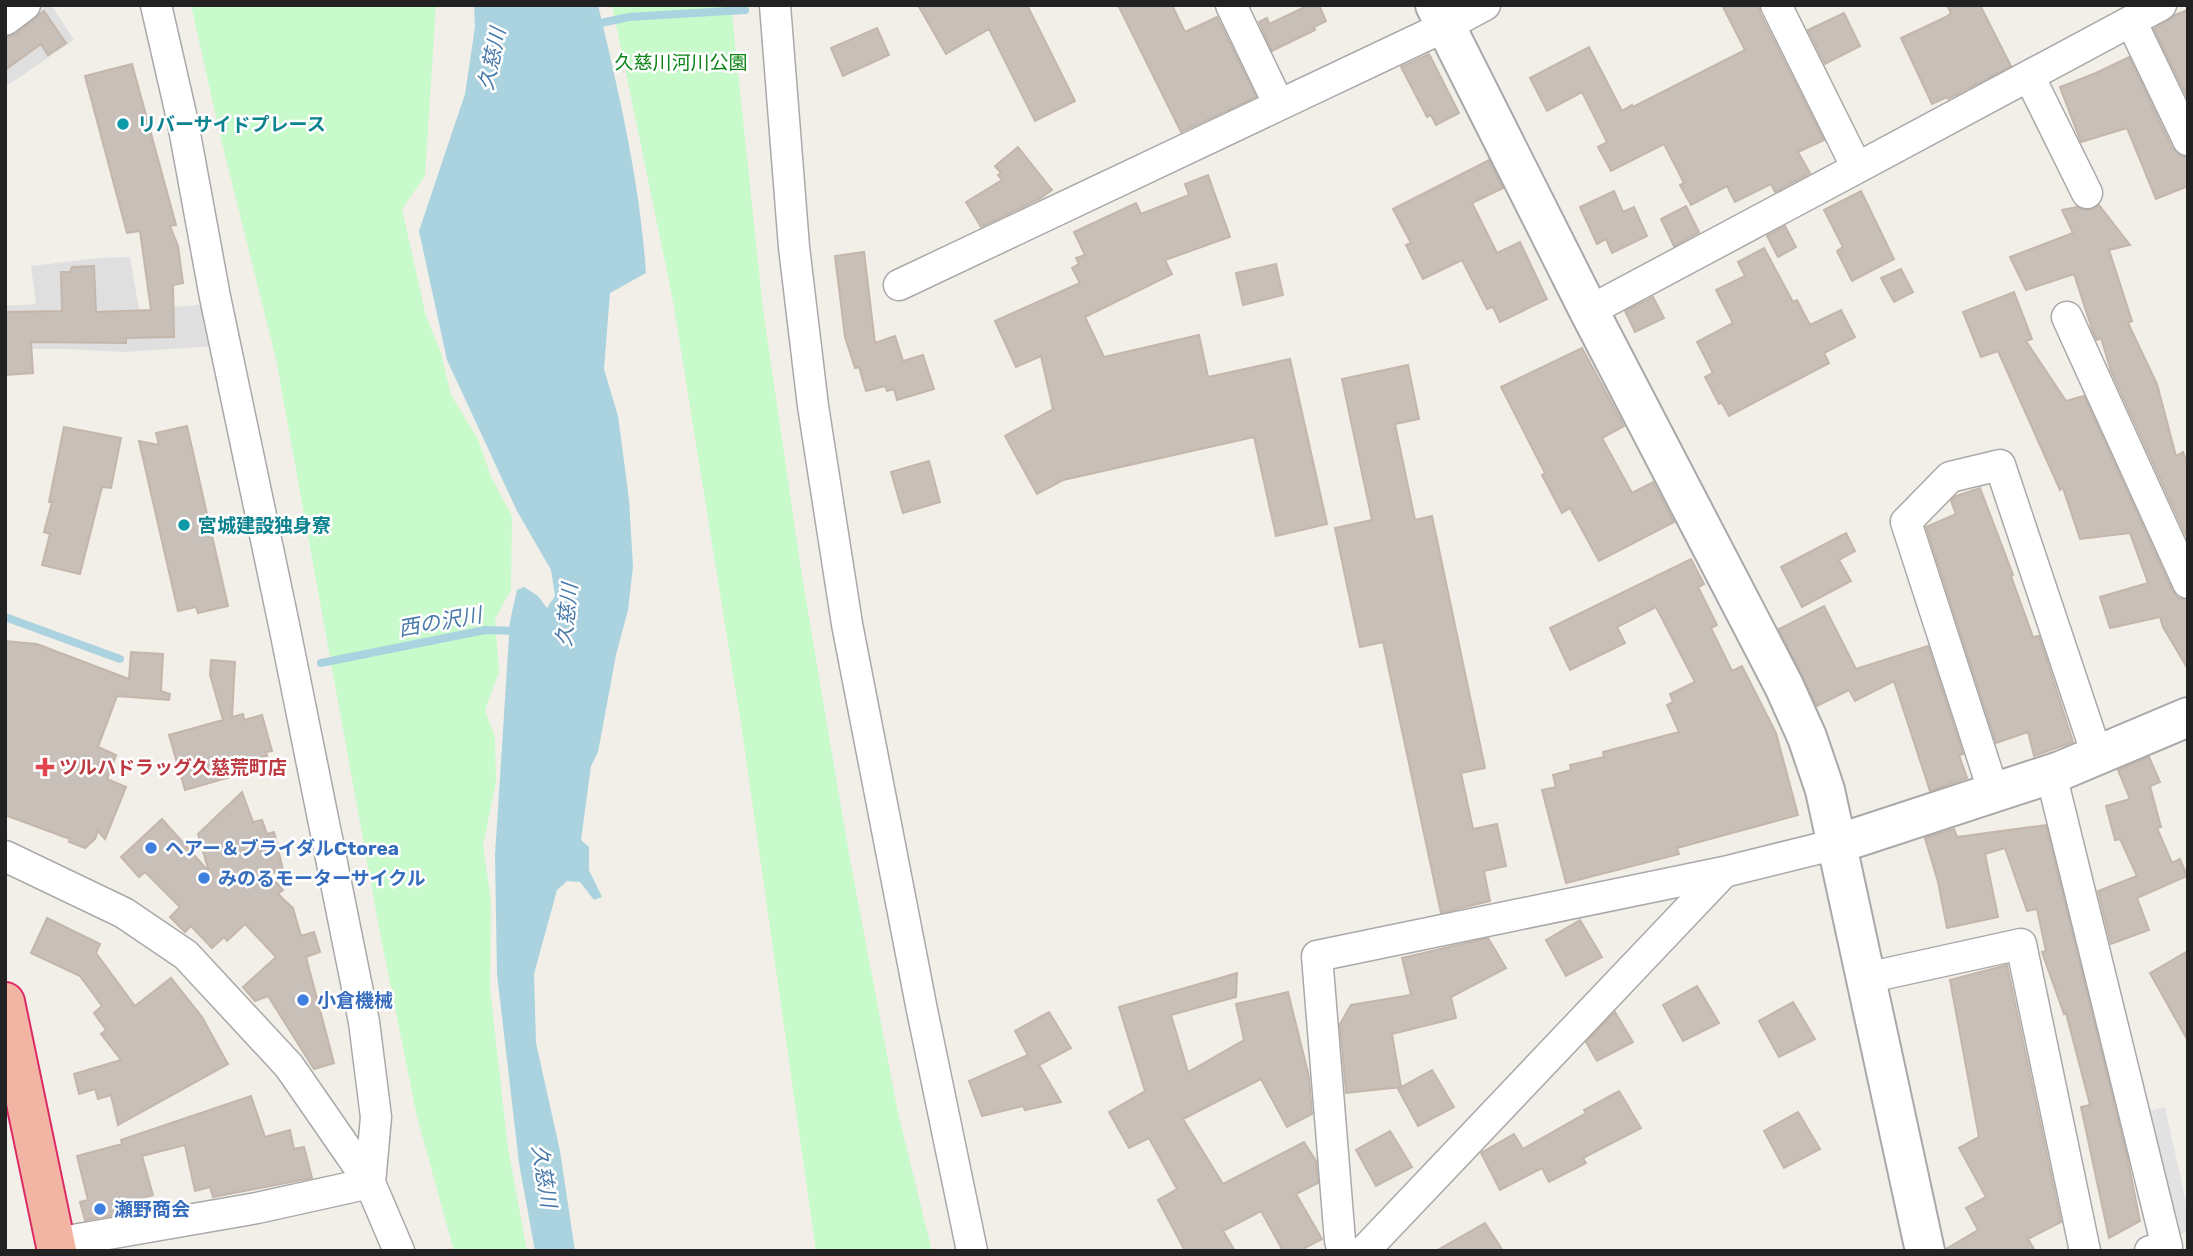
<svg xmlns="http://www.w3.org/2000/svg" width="2193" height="1256" viewBox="0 0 2193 1256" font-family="Rubik,'Noto Sans JP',sans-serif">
<rect width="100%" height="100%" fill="#f2efe9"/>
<path fill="#e0dfdf" d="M45,5h6l23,35 -69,47v-55z
M130,257l9,53 69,-6 7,42 -91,6 -57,-3h-62v-43l31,-2 -5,-38 67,-8z"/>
<path fill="#c8facc" d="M191,5h245l-11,171 -23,33 24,107 15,37 10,42 27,44 13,38 21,39 -1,74 -16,29 4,53 -14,38 10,27 1,44 -13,65 8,55 -1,88 18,159 19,103h-73l-37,-134 -38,-189 -103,-569 -56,-224z
M612,5h119l32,304 39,267 47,278 49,259 34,138h-116l-75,-527 -68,-423z"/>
<path fill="#e2e2e2" d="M2165,1107l23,105v20l-17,4 -27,-124z"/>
<path fill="#aad3df" d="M474,5h124c21,88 42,177 48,268l-36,20 -6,76 14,47 11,83 4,68 -5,43 -12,45 -18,97 -7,14 -10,74 8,7v23l13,27 -8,3 -14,-18 -13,-1 -10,9 -23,84 2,69 24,108 15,100h-40l-16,-88 -22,-189 -2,-119 15,-234 7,-31 7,-3 14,9 9,12 8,-12 -4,-26 -34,-59 -70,-151 -28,-129 46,-137 10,-67z"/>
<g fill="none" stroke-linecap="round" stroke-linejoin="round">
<path stroke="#aad3df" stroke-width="8" d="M591,25l38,-8 116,-7
M5,617l115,42
M321,663l164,-33 33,1"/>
</g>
<path fill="#c7bfb8" stroke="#c4b6ab" stroke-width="2" d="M918,5h113l-3,2 47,94 -40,20 -46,-92 -43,25z
M1118,5h54l13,27 32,-15 39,80 -75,35z
M1309,5h10l7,16 -12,6 1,3 -43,21 -13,-29 8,-4 2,6z
M1722,5h37l1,8 64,127 -26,12 12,21 -35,19 -4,-8 -36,18 -8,-16 -36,19 -11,-20 4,-2 -20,-39 -53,27 -13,-24 9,-5 -25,-50 -35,19 -17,-33 59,-31 33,64 10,-6 1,2 112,-57z
M1947,5h33l31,61 -63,33 -1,-2 -15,7 -31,-66 45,-21 5,-4z
M2188,10v89l-34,-70 21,-14z
M44,11l22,32 -18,12 -7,-11 -36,26v-33l11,-3z
M1844,13l16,33 -35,18 -17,-34z
M877,28l12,27 -46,21 -12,-28z
M1429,54l30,59 -23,12 -5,-10 -4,2 -26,-50z
M2129,57l43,91 7,7 9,2v29l-32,13 -29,-71 -46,14 -21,-55 36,-14z
M132,64l44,161 -6,1 8,20 5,37 -10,2 1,52 -48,1v5l-95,-1 2,31 -27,2 -1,-63 57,-1 -1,-39h9l2,-5 22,-1 2,46 55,-2 -11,-79 -13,2 -42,-157z
M1018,147l34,43 -11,8 -60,29 -15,-25 36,-22 -4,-5 3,-2 -6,-7z
M1489,160l14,28 -31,15 25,50 23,-11 27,57 -47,23 -7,-15 -6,2 -25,-49 -39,19 -17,-34 5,-2 -18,-34z
M1208,175l22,62 -65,23 7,14 -87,43 19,40 95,-22 9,42 82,-18 37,165 -51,12 -22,-99 -191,43 -26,14 -32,-58 48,-27 -12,-53 -25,11 -21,-46 85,-38 -8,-15 7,-4 -3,-6 9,-3 -11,-23 62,-29 5,11 48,-19 -4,-11z
M1614,191l9,21 11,-5 13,29 -35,17 -6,-14 -9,5 -17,-37z
M1861,191l33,68 -42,22 -15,-30 6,-4 -19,-37z
M2099,205l31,40 -21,5 23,71 -4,2 29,61 19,72 7,-4 5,14v74l-77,-169 -10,-33 -4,2 -4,-8 -19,-58 -48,16 -16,-33 63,-24 -11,-23 15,-3 10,3 7,-1z
M1686,206l13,26 -25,14 -13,-27z
M1785,226l11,21 -18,10 -11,-21z
M1764,248l29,54 4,-2 13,25 31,-15 14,27 -31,16 5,10 -100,53 -7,-13 -3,1 -14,-27 8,-4 -16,-31 36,-19 -17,-33 29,-14 -7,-14z
M864,252l11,91 20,-7 8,25 20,-6 11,34 -37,11 -3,-11 -7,2 -2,-5 -19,5 -7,-24 -4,1 -10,-31 -10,-81z
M1276,264l7,31 -40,10 -7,-32z
M1901,269l12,23 -19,10 -13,-24z
M2014,292l18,47 -6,2 40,60 18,-5 88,194 6,8 10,2v69l-25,-42 -3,-10 -50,11 -10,-31 48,-14 -18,-50 -50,6 -17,-51 -3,2 -62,-139 -17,6 -18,-45z
M1653,297l11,21 -29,14 -10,-21z
M1582,348l42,78 -22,12 30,55 21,-11 21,40 -75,39 -29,-53 -8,5 -20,-38 3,-2 -44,-86z
M1408,365l11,54 -24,5 20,96 17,-4 53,252 -24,5 12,56 24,-5 9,42 -22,5 6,30 -49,12 -58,-271 -23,5 -25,-119 37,-8 -30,-141z
M187,426l41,180 -30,7 -2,-6 -18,4 -39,-170 20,4 -3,-12z
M64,427l57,11 -10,50 -9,-1 -22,87 -38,-9 8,-31 -6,-2 8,-30h-3z
M929,461l11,41 -37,11 -12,-41z
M1980,488l33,87 -2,1 22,61 6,-1 34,106 -39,14 -6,-24 -32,11 -70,-216 30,-13 -5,-13 5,-5z
M1846,533l9,18 -16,9 12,21 -49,26 -21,-40z
M1691,559l13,25 -6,3 19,38 -6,3 21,43 10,-5 34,67 22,82 -121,33 2,6 -113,29 -24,-93 14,-3 -3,-12 18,-5 -1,-5 34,-8 -1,-5 76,-20 -12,-27 6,-3 -3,-8 25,-12 -39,-75 -39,20 8,16 -55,27 -20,-42z
M1824,606l32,63 72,-23 35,108 -4,1 8,23 -37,13 -36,-110 -39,20 -6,-11 -32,16 -38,-77z
M5,641l32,3 92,35 2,-27 32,2 -2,37 9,3 -1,6 -52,-4 -19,51 18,8 -9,24 19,8 -21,52 -7,-8 -3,8 -10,9 -16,-6 1,-3 -65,-24z
M211,660l24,2 -3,55 11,-3 1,6 18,-5 10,36 -6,1 1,4 -34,10 4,9 -52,15 -16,-55 54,-15 -13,-45z
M2149,757l11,25 -10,4 11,41 -4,1 15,35 8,-4 7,17 -50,22 12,32 -38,14 -13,-53 39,-15 -17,-37 -5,1 -9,-34 24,-7 -12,-29z
M242,792l11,30 9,-2 5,14 7,-2 9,38 -14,4 14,16 -5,4 15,14 8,28 13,-4 6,20 -14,5 28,106 -20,6 -46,-73 -13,5 -12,-14 33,-30 -31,-33 -18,17 -3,-4 -12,11 -21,-22 -6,6 -15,-15 10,-10 -35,-35 -6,5 -18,-20 41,-38 47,53 -11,-38z
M2046,825l81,331 13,65 -31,17 -28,-131 9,-2 -24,-92 -2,1 -22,-62 4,-1 -9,-42 -10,2 -22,-63 -20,6 13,63 -51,11 -9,-46 -13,-44 29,-9 3,8z
M47,918l53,26 -4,9 39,53 36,-28 31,39 26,47 -110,61 -7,-30 -13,4 -3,-10 -16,5 -5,-20 47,-14 -20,-26 5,-4 -12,-17 8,-7 -22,-30 -49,-23z
M1580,920l22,37 -36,19 -20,-36z
M1488,938l18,30 -55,29 5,21 -64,16 9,53 -55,6 -6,-69 11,-19 60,-10 -9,-37z
M2188,951v90l-38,-68z
M2007,965l54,257 -33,17 7,12h-89v-2l32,-19 -12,-22 20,-11 -27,-49 20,-11 -29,-157z
M1237,973l-1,24 -65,18 17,57 56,-32 -8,-36 52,-12 21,85 3,37 -25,13 -26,-48 -78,40 40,65 81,-42 12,19 2,22 -22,11 26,45 -23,12h-16l-22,-40 -38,20 12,20h-50l-27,-51 19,-11 -28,-51 -20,10 -20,-36 36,-21 -26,-84z
M1697,986l22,37 -36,18 -20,-36z
M1793,1002l22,37 -36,18 -20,-36z
M1049,1012l22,36 -32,17 22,37 -36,8 -2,-4 -41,10 -13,-35 59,-26 -13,-24z
M1615,1012l18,30 -36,19 -11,-19z
M1432,1070l22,37 -36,19 -20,-37z
M1619,1091l22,37 -58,30 3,5 -37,19 -7,-14 -42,22 -19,-37 33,-19 9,15 63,-36 -2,-3z
M251,1096l14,41 25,-7 4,19 10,-2 8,31 -99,19 -3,-10 -15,4 -10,-46 -43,11 11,39 -36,10 3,9 -35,6 -5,-18 8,-2 -11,-44 45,-12 -1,-4z
M1798,1112l22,37 -36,19 -20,-37z
M1390,1131l22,36 -36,19 -20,-36z
M1485,1223l18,28h-67z"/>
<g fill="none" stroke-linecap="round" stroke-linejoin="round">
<g stroke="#a9a9a9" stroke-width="33">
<path id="minor" d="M775,5l19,242 19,159 34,218 75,386 50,241
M1231,5l48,100
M5,20l20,-15
M2131,21l57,119
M2029,76l58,117
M1857,168l304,-163
M899,285l547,-259 39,-21
M1589,311l268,-143 -81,-163
M2067,317l121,266
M2051,774l116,473 -17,4
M1994,793l-88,-271 44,-45 50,-12 97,290
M5,856l119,57 62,42 103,111 81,117 29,68
M1866,978l155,-34 64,307
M56,1243l201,-35 113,-25 6,-66 -12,-95 -80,-397 -69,-328 -32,-174 -27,-118
M1343,1251l-3,-10 -23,-285 407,-84 113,-28
M1364,1251l360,-379"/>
</g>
<g stroke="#a9a9a9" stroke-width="42">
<path id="tertiary" d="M1435,5l154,306 195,375 23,51 18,53 100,461
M1837,844l223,-73 128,-54"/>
</g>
<g stroke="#dc2a67" stroke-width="42">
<path id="trunk" d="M5,1002l52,249"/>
</g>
<use href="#minor" stroke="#fff" stroke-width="30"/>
<use href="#tertiary" stroke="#fff" stroke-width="38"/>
<use href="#trunk" stroke="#f2b4a3" stroke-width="38"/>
</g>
<g fill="#0f9aa8" stroke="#fff" stroke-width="2.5">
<circle cx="123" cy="124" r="7"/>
<circle cx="184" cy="525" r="7"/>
</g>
<path fill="#e0444e" stroke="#fff" stroke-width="2.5" d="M41.5 756.5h7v7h7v7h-7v7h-7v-7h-7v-7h7z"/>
<g fill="#3f7fe0" stroke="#fff" stroke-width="2.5">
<circle cx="151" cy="848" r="7"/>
<circle cx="204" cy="878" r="7"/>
<circle cx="303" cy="1000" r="7"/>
<circle cx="100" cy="1209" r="7"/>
</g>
<g text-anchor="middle" stroke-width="5" stroke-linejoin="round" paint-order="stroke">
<g font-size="19" fill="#0c8416" stroke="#fff">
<text x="681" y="69">久慈川河川公園</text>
</g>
<g font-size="19" font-weight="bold" fill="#0d838f" stroke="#fff" text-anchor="start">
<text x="137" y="131">リバーサイドプレース</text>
<text x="198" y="532">宮城建設独身寮</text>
</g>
<g font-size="19" font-weight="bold" fill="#be3a42" stroke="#fff" text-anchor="start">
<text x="59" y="774">ツルハドラッグ久慈荒町店</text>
</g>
<g font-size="19" font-weight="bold" fill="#366cbe" stroke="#fff" text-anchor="start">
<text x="165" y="855">ヘアー＆ブライダルCtorea</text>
<text x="218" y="885">みのるモーターサイクル</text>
<text x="317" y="1007">小倉機械</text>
<text x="114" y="1216">瀬野商会</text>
</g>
<g font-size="21" font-style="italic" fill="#4a7aab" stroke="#fff">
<text transform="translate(492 59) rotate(-78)" y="7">久慈川</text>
<text transform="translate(567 615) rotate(-84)" y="7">久慈川</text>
<text transform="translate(440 622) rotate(-10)" y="7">西の沢川</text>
<text transform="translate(544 1176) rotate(81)" y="7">久慈川</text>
</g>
</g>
<rect width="2193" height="1256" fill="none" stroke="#222222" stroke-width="14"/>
</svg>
